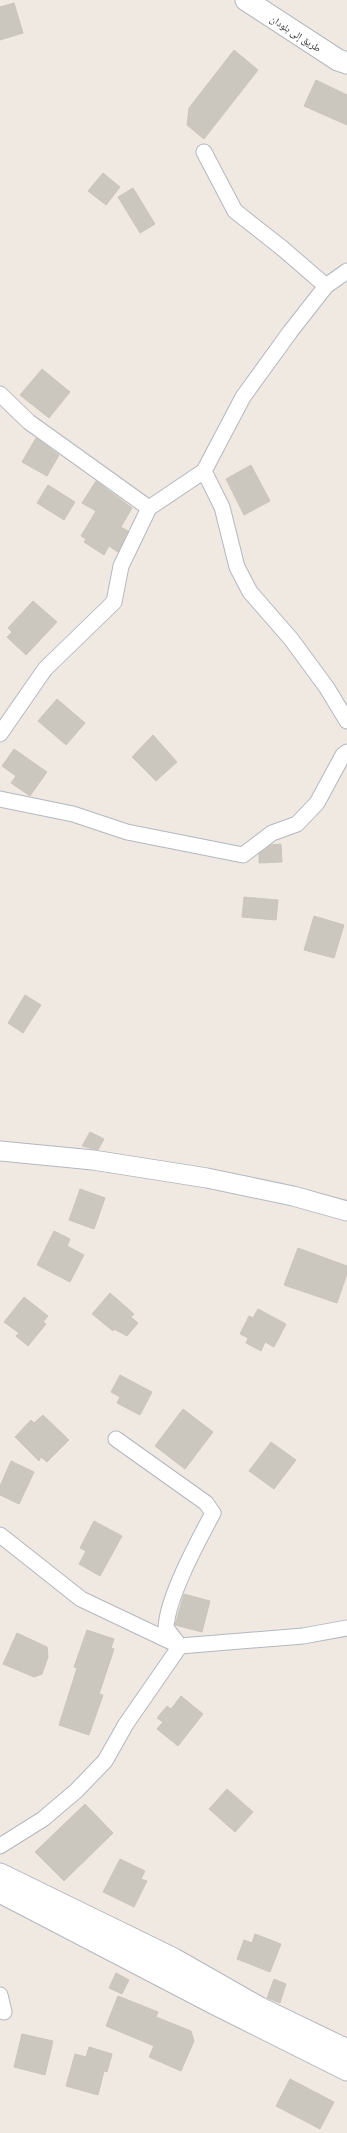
<svg xmlns="http://www.w3.org/2000/svg" width="347" height="2133" viewBox="0 0 347 2133" font-family="Signika,'Noto Naskh Arabic',sans-serif">
<rect width="100%" height="100%" fill="#efe9e1"/>
<path fill="#cbc7bf" stroke="#cbc5ba" d="M14,3l9,30 -23,7v-33z
M234,50l24,20 -54,69 -17,-14 2,-17z
M316,80l31,15v30l-43,-19z
M103,173l17,14 -14,18 -18,-14z
M133,188l22,36 -15,9 -22,-36z
M42,369l28,23 -21,26 -29,-23z
M36,438l23,17 -12,21 -25,-14z
M251,465l19,36 -26,14 -18,-36z
M96,481l36,27 -11,19 7,4 -10,21 -9,-6 -5,9 -20,-13 2,-3 -5,-3 15,-25 -14,-8z
M48,485l27,17 -11,18 -27,-17z
M33,601l24,21 -31,33 -19,-18 5,-5 -4,-4z
M57,699l28,24 -19,22 -28,-24z
M153,735l24,27 -21,19 -24,-24z
M14,749l33,23 -17,24 -19,-13 5,-7 -14,-10z
M281,844l1,18 -23,1v-9l12,-9z
M244,897l34,3 -2,20 -34,-3z
M314,916l30,9 -10,33 -30,-8z
M25,995l16,10 -18,28 -15,-10z
M90,1132l14,7 -6,11 -16,-4z
M80,1189l25,9 -11,31 -25,-9z
M54,1231l16,8 -3,7 17,9 -14,27 -33,-17z
M298,1248l49,18v8l-10,29 -53,-18z
M110,1293l24,21 -3,3 7,6 -11,13 -13,-7 -1,2 -21,-17z
M24,1297l24,19 -5,6 3,2 -18,22 -12,-10 3,-3 -15,-11z
M258,1309l28,15 -12,23 -9,-5 -4,9 -15,-8 2,-5 -8,-4 9,-18 4,2z
M120,1375l32,17 -12,23 -23,-12 3,-6 -9,-5z
M183,1409l30,23 -28,37 -30,-23z
M43,1415l26,25 -22,22 -6,-5 -2,4 -24,-24 16,-17 3,3z
M271,1442l25,18 -22,29 -25,-18z
M11,1461l23,11 -15,32 -19,-9v-9z
M94,1521l28,15 -22,40 -21,-12 7,-13 -6,-3z
M184,1594l26,7 -8,31 -27,-7z
M87,1630l27,9 -3,9 3,1 -15,45 4,1 -14,40 -30,-10 18,-57 -3,-1z
M17,1633l30,14 1,10 -6,17 -8,3 -31,-13z
M181,1696l22,18 -25,32 -21,-17 6,-7 -6,-4 10,-12 4,3z
M227,1789l26,23 -18,20 -26,-23z
M85,1804l28,29 -49,48 -29,-29z
M120,1859l25,12 -4,8 6,2 -13,26 -31,-15z
M255,1934l26,10 -11,28 -33,-13 7,-19 8,3z
M116,1973l13,7 -7,14 -13,-6z
M274,1979l12,5 -6,19 -13,-5z
M118,1996l40,16 -2,5 35,14 3,10 -13,30 -32,-14 5,-11 -48,-20z
M22,2034l31,7 -8,34 -31,-8z
M89,2047l23,7 -5,18 -3,-1 -6,24 -32,-9 9,-32 11,3z
M290,2079l44,23 -14,27 -44,-23z"/>
<g fill="none" stroke-linecap="round" stroke-linejoin="round">
<g stroke="#b4b7c1" stroke-width="17">
<path id="minor" d="M326,286l21,-15
M0,394l29,28 120,86 -28,58 -7,36 -69,67 -45,65
M204,471l39,-74 47,-65 36,-46 -44,-38 -47,-37 -31,-59
M149,508l55,-37 18,36 15,60 13,25 41,47 36,49 20,33
M0,799l73,15 54,18 116,23 29,-22 25,-9 20,-21 26,-48 4,-3
M116,1439l90,64 7,10c-15,28 -46,85 -47,115l14,18 123,-10 44,-8
M0,1535l81,64 99,47 -54,78 -21,37 -29,30 -33,28 -43,27
M0,1995l4,17"/>
</g>
<g stroke="#b4b7c1" stroke-width="21">
<path id="tertiary" d="M0,1151l93,9 114,18 86,18 54,15"/>
</g>
<g stroke="#b4b7c1" stroke-width="23">
<path id="secondary" d="M246,0l92,60 9,3
M0,1874l174,85 86,49 87,42
M0,1892l215,112 132,66"/>
</g>
<use href="#minor" stroke="#fff" stroke-width="15"/>
<use href="#tertiary" stroke="#fff" stroke-width="19"/>
<use href="#secondary" stroke="#fff" stroke-width="21"/>
</g>
<g text-anchor="middle" stroke-width="3" stroke-linejoin="round" paint-order="stroke">
<g font-size="10" fill="#2e2e2e" stroke="#fff">
<text transform="translate(296 33) rotate(33)" y="4">طريق إلى بلودان</text>
</g>
</g>
</svg>
